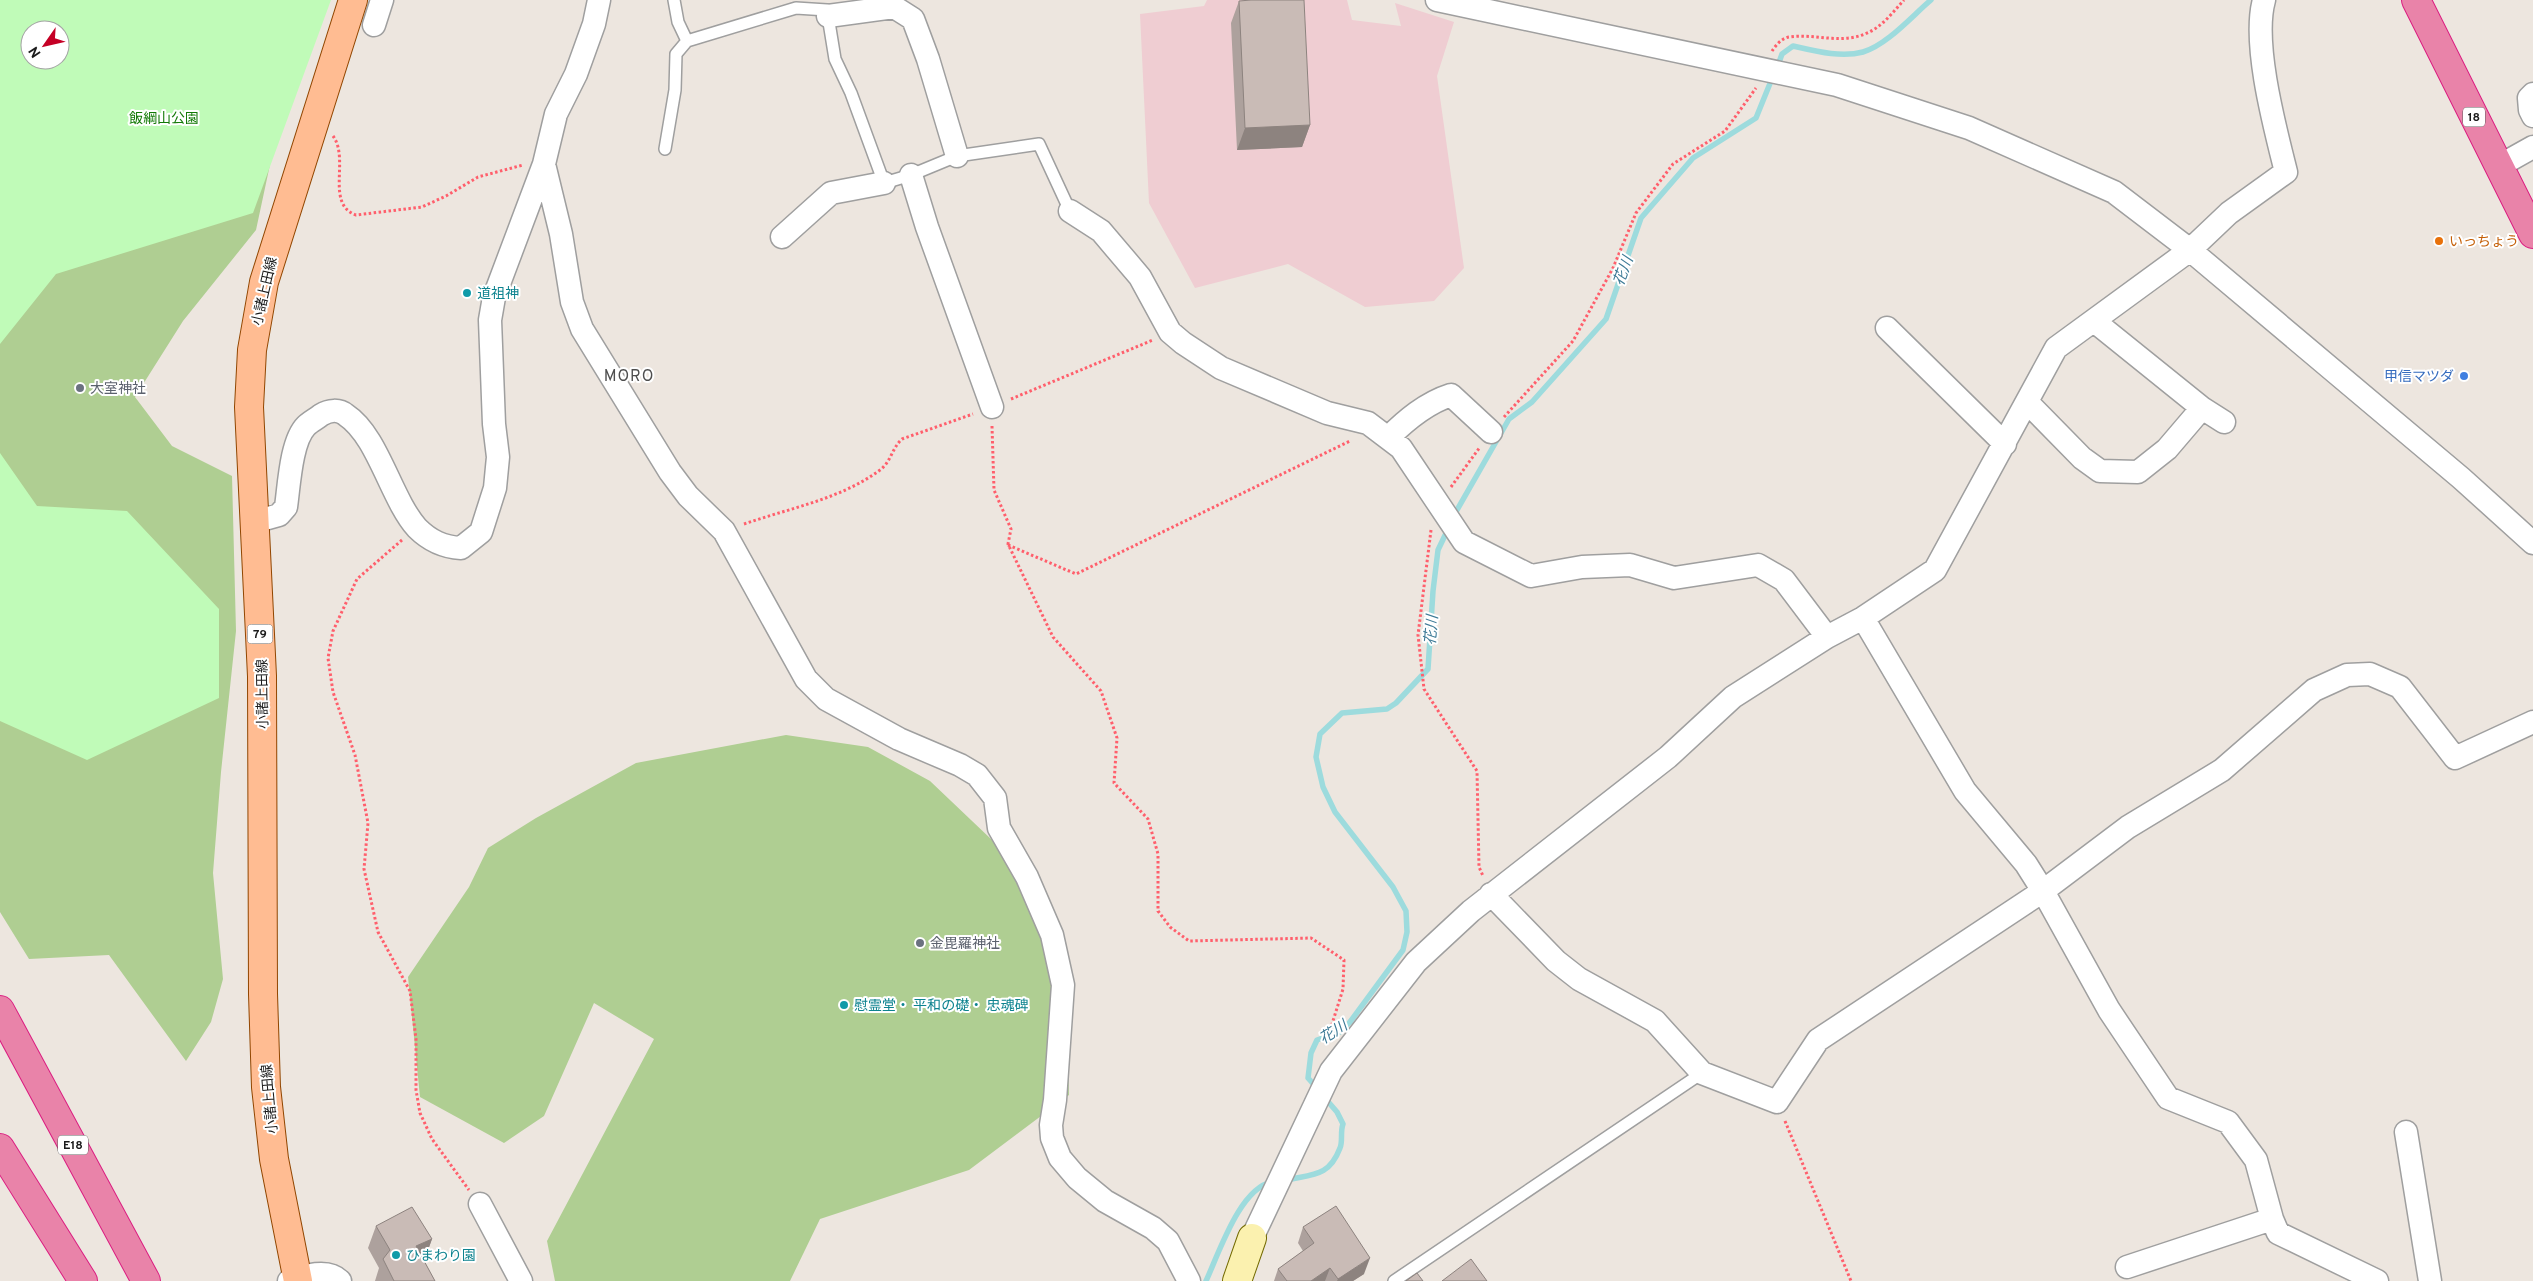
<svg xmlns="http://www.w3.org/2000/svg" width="2533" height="1281" viewBox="0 0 2533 1281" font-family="Overpass,'Noto Sans JP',sans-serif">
<rect width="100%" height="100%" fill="#ede6df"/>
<path fill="#efcdd2" d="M1207,0h140l5,20 49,6 -6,-23 59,19 -17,54 27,192 -30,33 -69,6 -77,-43 -93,24 -46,-85 -9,-189 64,-8z"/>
<path fill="#afce92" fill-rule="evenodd" d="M0,0l299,29 -43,201 -73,91 -48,76 37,49 60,30 4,155 -15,141 -8,101 10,106 -12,43 -25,39 -77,-106 -80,4 -29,-47zM30,30h30v30h-30z
M786,735l82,12 62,34 82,78 53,95 4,141 -100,75 -149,49 -30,62h-235l-8,-40 107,-202 -60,-36 -50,113 -40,27 -84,-46 -12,-120 61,-90 19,-39 48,-30 100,-55z"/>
<path fill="#c0fbb8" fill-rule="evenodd" d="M0,0h331l-78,213 -197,61 -56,70zM30,30h30v30h-30z
M0,453l37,53 90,5 92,98v89l-132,62 -87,-39z"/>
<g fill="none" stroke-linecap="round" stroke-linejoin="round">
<path stroke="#9ddbdd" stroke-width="5.5" d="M1777,68l5,-14 11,-8c22,5 48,12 70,6 24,-7 49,-36 68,-52
M1453,517l56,-98 23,-17 74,-83 35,-101 52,-60 63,-40 17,-42
M1317,1088l-9,-10 3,-25 6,-13 23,-8 10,-10 53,-72 4,-18 -1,-21 -13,-24 -58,-75 -12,-25 -7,-30 4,-23 22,-21 45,-4 9,-6 32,-34 5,-78 5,-41 11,-23
M1286,1180c27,-6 43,-3 54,-32 3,-7 0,-16 3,-24l-6,-12 -13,-15
M1206,1281c13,-28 34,-93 66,-99"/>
<g stroke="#9f9f9f" stroke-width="14">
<path id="lane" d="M674,0l4,22 9,19 109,-33 31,2 8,49 16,34 33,90 27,-8 46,-19 82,-12 31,67
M665,149l10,-59 1,-36 11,-13
M1394,1281l308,-208"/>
</g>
<g stroke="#9f9f9f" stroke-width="25">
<path id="street" d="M1437,0l400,85 132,43 145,64 76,58 271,228 72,65
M828,16l66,-9 19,12 15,40 29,97
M374,25l8,-25
M2533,94l-4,4 1,12 3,6
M544,164l17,70 11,68 10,27 88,143 18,24 36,35 82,148 20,20 73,40 61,26 17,10 18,23 4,30 28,49 25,58 11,50 -8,115 -4,25 1,13 8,20 17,20 28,23 48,27 15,13 21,40
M2499,166l34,-19
M911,175l16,52 65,180
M1070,211l31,20 39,46 30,55 13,11 38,25 106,45 41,10 33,25 63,94 67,34 51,-9 48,-2 44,13 84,-13 26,15 43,57
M782,237l49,-44 53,-10
M2094,321l108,87 22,14
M1887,328l118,116
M2028,403l54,55 18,13 38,1 29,-23 35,-41
M1388,438c18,-18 38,-35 63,-43l40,37
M254,522l25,-7 7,-8c3,-21 5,-66 20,-81 4,-4 10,-7 15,-11 8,-5 18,-6 25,0 32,21 45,84 71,113 13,13 26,19 44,20l20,-16 14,-44 3,-31 -4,-33 -4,-104 4,-23 50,-133 12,-50 20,-40 18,-50 5,-24
M1863,618l102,173 61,73 17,27 66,119 59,88 60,24 28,38 16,59 6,14 99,48
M1491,894l65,67 23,18 76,42 47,52 75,29 41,-62 225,-149 85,-64 94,-57 92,-80 33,-15 23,-1 30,13 55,71 78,-36
M2406,1132l24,149
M480,1204l41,77
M1252,1238l79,-167 85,-109 55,-51 197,-154 65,-60 94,-60 36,-19 72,-48 121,-222 134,-98 39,-37 57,-41c-11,-44 -34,-129 -22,-172
M2127,1267l145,-48
M289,1281c15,-5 39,-13 51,0"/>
</g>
<g stroke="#736a01" stroke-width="30">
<path id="secondary" d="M1237,1281l15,-43"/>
</g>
<g stroke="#914600" stroke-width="30">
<path id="primary" d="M298,1281l-24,-122 -8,-72 -3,-93 -1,-318 -13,-269 3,-57 12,-68 89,-282"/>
</g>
<g stroke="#db1d81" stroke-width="30">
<path id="highway" d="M2416,0l117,234
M0,1010l146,271
M0,1148l83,133"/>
</g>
<path stroke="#ff5f6c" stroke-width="3" stroke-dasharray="2.5 2.5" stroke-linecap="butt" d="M1772,51c4,-6 10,-13 17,-14 25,-4 52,8 78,-4 15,-6 26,-21 37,-33
M333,136c17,23 -8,68 23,79l66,-8 24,-11 32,-19 45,-12
M1011,399l142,-59
M1504,417l69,-76 40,-73 23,-55 37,-49 52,-33 31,-43
M992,426l2,64 17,39 -3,15 45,93 48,54 16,47 -3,45 34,36 10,35v57l12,16 19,14 122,-3 33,22 -1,29 -16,51
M1451,487l29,-40
M744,524c46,-16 97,-25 136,-54 11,-8 12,-22 22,-31l71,-25
M1431,530l-13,105 6,54 53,82 2,96 4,9
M402,540l-45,39 -24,52 -5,27 5,34 22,63 13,68 -4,46 14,63 32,59 6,48v51l4,23 12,26 37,51
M1008,545l68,29 274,-133
M1785,1121l66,160"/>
<use href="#lane" stroke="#fff" stroke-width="11"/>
<use href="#street" stroke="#fff" stroke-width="22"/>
<use href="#secondary" stroke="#fbf1af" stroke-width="28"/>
<use href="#primary" stroke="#ffbc92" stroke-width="28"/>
<use href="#highway" stroke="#e983a9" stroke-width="28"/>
</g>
<path fill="#ada19d" d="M1239,1l71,124 -8,22 -65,3 -6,-127z
M376,1226l56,13 -8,22 11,20h-60l4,-13 -11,-20z
M1303,1227l61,47 -11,7h-79l4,-12 25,-18 -5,-8z"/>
<path fill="#8d837f" d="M1310,125l-8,22 -65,3 8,-22z
M432,1239l-8,22 -8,-15z
M1370,1258l-6,16 -11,7h-16l1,-2z
M1330,1268l-5,13h-14z"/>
<path fill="#c9bbb6" stroke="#8d837f" d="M1251,0h53l6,125 -65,3 -6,-127z
M1336,1206l34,52 -32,21 -8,-11 -19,13h-24l-9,-12 36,-26 -11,-16z
M412,1207l20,32 -16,7 19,35h-41l-11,-22 7,-9 -14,-24z
M1471,1259l16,22h-45z
M1417,1273l6,8h-17z"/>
<circle fill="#e8710a" stroke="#fff" stroke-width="2" cx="2439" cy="241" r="5"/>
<g fill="#0f9aa8" stroke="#fff" stroke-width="2">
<circle cx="467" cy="293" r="5"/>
<circle cx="844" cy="1005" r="5"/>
<circle cx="396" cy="1255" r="5"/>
</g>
<circle fill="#3f7fe0" stroke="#fff" stroke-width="2" cx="2464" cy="376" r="5"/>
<g fill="#6b7280" stroke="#fff" stroke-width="2">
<circle cx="80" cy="388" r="5"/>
<circle cx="920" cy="943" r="5"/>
</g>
<g text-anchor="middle" stroke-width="4" stroke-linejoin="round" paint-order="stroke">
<g fill="#fff" stroke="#5f5f5f" stroke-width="1">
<rect x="2463" y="107.5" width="22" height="19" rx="4"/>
<rect x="247.5" y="624.5" width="25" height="19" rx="4"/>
<rect x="58" y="1135.5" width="30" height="19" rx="4"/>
</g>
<g font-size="12" font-weight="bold" fill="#1b1b1b">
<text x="2474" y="121">18</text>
<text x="260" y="638">79</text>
<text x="73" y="1149">E18</text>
</g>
<g font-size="14" fill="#137a07" stroke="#fff">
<text x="164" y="123">飯綱山公園</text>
</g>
<g font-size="14" fill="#c56008" stroke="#fff" text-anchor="start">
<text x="2449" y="246">いっちょう</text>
</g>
<g font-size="14" fill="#1b1b1b" stroke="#fff">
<text transform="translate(264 291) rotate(-77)" y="5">小諸上田線</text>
<text transform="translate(262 694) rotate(-91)" y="5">小諸上田線</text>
<text transform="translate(269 1099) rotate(-95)" y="5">小諸上田線</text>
</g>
<g font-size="14" fill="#0d838f" stroke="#fff" text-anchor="start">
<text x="477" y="298">道祖神</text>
<text x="854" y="1010">慰霊堂・ 平和の礎・ 忠魂碑</text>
<text x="406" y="1260">ひまわり園</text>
</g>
<g font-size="14" fill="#366cbe" stroke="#fff" text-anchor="end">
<text x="2454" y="381">甲信マツダ</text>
</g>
<g font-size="14" fill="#5b616d" stroke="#fff" text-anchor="start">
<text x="90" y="393">大室神社</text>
<text x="930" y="948">金毘羅神社</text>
</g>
<g font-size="15" font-style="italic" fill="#3d7a96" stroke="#fff">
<text transform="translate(1623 271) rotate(-70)" y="5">花川</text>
<text transform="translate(1431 630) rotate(-85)" y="5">花川</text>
<text transform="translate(1333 1032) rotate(-33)" y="5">花川</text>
</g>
<g font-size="16" letter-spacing="1" fill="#4e4e4e" stroke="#fff">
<text x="629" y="381">MORO</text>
</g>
</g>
<g transform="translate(45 45) rotate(236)"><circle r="24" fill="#ffffff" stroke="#a4a4a4"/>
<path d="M0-4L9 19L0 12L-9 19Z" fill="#c50025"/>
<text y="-8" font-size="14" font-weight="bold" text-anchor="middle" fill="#1b1b1b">N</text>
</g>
</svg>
